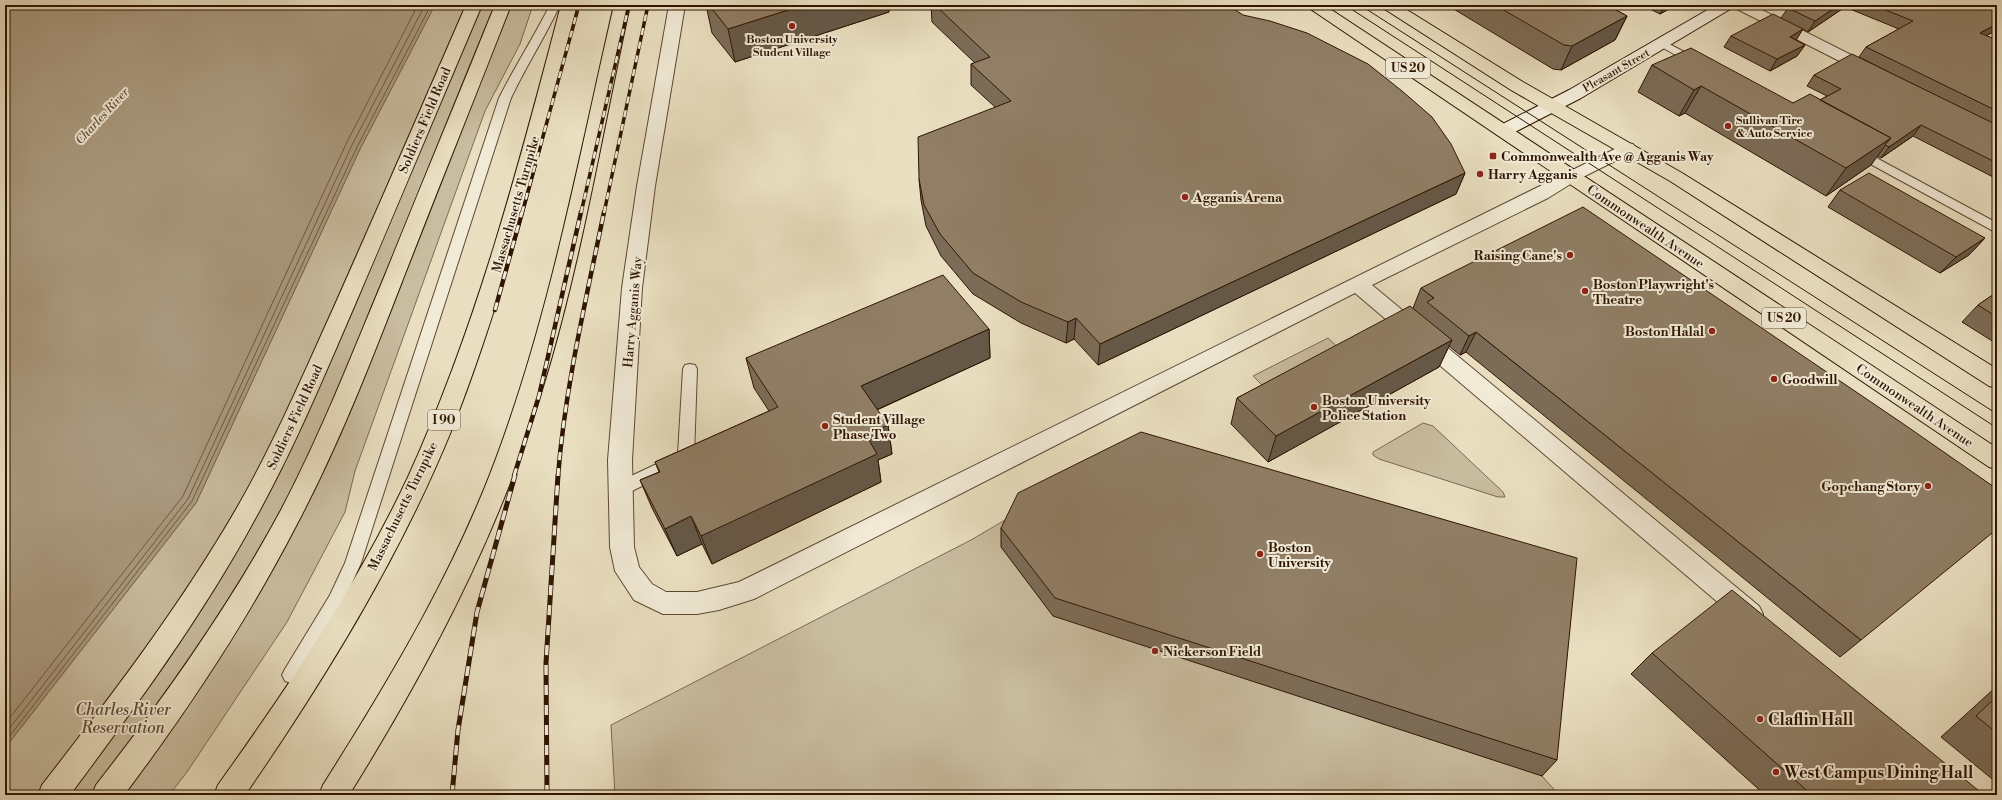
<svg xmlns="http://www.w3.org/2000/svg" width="2002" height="800" viewBox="0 0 2002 800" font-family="'Libre Bodoni',serif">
<rect width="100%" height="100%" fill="#e9dfc0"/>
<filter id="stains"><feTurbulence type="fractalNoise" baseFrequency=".005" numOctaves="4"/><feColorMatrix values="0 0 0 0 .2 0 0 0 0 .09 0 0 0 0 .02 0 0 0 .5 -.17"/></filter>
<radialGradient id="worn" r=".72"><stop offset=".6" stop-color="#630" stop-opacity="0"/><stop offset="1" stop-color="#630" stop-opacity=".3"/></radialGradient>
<path fill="#c9bda0" stroke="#7c6951" d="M435,5h98l-13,39 -35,67 -130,360 -10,41 -58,110 -100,150 -18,23h-164v-47l191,-245 164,-354z
M1328,338l19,18 -75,39 -19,-19z
M1423,423l10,3 70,66 2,5h-7l-119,-38 -6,-4v-3z
M1017,513l525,263 17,19h-944l-4,-70 360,-185z"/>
<path fill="#aa9a7f" stroke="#79654d" d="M5,5h430l-75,144 -164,354 -191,245z"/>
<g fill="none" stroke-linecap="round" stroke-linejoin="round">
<path stroke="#6c5840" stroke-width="1" d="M5,724l178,-228 164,-354 71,-137
M5,734l183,-235 164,-354 73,-140
M5,742l187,-241 165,-354 74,-142"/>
<g stroke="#5e4832" stroke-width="2">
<path id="lane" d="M550,5h10c-15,32 -34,61 -49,93l-150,465 -19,42 -45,76 -6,2 -6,-2 -3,-6 3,-6 45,-74 15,-32 154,-465c16,-32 35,-61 51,-93z
M1662,40l39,21 2,2 -2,2h-8l-35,-20 -1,-2 1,-2z
M1856,147l141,76v10l-145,-79 -2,-3 2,-3z
M690,364l5,1 2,4 -3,88 -2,4 -66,33 -6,2 -6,-2 -2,-5 2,-5 64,-30 5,-85 2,-4z"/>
</g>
<g stroke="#5e4832" stroke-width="2">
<path id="street" d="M669,5h16l-30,181 -13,102 -10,172 2,87 5,20 13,17 14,8h31l42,-10 888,-439 6,1 3,4 -3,4 -56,28 -29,18 -176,87 387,321 4,8 -4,8 -9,3 -9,-3 -386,-329 -601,306 -35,11 -22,4h-34l-29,-14 -19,-29 -5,-24 -2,-87 14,-172 15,-102z
M1732,5h20l125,63 2,3 -2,3 -6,2 -6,-2 -130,-66z"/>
</g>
<g stroke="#2f1502" stroke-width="2">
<path id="secondary" d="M1716,5h19l-3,3 -151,90 -72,37 -6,1 -6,-1 -3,-4 3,-4 72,-37z"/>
</g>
<g stroke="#2f1502" stroke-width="2">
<path id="primary" d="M1306,5h18l673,443v21l-8,-2 -680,-459z
M1380,5h19l124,77 159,91 315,196v19l-8,-2 -319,-205 -159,-91 -128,-82z"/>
</g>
<g stroke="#2f1502" stroke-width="2">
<path id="highway" d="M466,5h16c-43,101 -85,202 -128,302 -31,72 -61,144 -99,212 -53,98 -119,187 -185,276h-32l4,-10c70,-90 139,-180 196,-279 36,-63 65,-131 95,-197 45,-101 89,-203 133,-304z
M495,5h16c-35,90 -71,179 -106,269 -33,85 -66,171 -109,252 -49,95 -108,184 -172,269h-32l4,-10c68,-87 133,-178 185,-275 40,-76 71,-156 104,-235 36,-90 74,-180 110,-270z
M561,5h16c-36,143 -71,287 -125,424 -53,130 -128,251 -207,366h-31l4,-10c70,-98 139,-199 190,-308 69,-151 111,-312 153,-472z
M614,5h16c-28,128 -49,259 -88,385 -43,144 -114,278 -193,405h-30l4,-10c69,-109 136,-221 179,-343 51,-142 78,-290 112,-437z"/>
</g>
<use href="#lane" fill="#f1ead6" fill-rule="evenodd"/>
<use href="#street" fill="#f1ead6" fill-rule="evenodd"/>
<use href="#secondary" fill="#f1ead6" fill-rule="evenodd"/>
<use href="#primary" fill="#e9dfc0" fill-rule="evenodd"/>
<use href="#highway" fill="#e9dfc0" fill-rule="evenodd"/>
<path stroke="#2f1502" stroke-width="1" d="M1345,5l652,423
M1360,5l637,409"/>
<g stroke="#2f1502" stroke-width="3.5">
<path id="rail-far2" d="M522,213l57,-208
M581,213l48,-208
M604,213l44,-208"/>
</g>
<g stroke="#2f1502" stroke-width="4.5">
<path id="rail-far1" d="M495,310l27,-98
M514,476l25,-80 42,-184
M558,476c7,-89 28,-176 46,-264"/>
</g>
<g stroke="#2f1502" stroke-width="5">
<path id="rail" d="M452,795l6,-65 19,-118 38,-137
M547,795l-1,-132 12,-188"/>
</g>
<use href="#rail-far2" stroke="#f1ead6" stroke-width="2.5" stroke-dasharray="7" stroke-linecap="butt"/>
<use href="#rail-far1" stroke="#f1ead6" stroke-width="3" stroke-dasharray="8" stroke-linecap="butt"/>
<use href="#rail" stroke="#f1ead6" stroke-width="3.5" stroke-dasharray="10" stroke-linecap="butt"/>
</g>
<path fill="#7c6c57" stroke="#2f1502" d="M706,5h182l1,7 -154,50 -23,-29z
M931,5h297l237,168 -9,21 -358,171 -24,-26 -8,4 -45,-20 -48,-29 -32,-38 -15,-30 -5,-26 -2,-21 76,-72 -24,-22v-21l4,-1 -43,-41z
M1447,5h160l20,11 -12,24 -54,30 -8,-1z
M1642,5h34l-16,9z
M1790,5h207v25l-11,6 11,4v139l-84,-43 -32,22 -4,-2 -6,9 -45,31 -141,-83 -6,3 -41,-24 14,-27 141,38 27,-3 7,-4 -20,-10 7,-11 104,12 -59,-30 7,-10 33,-18 -54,-22 -37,25 -5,-3 -7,11 9,5 -8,11 -27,15 -46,-24 7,-11 50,-18z
M1840,190l145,48 -16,17 -29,18 -112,-66z
M1421,288l440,352 -21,17 -374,-305 -6,3 -11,-9 -10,21 -171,95 -37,-38 6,-26 176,-90z
M1997,292v52l-35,-22 16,-17z
M989,329l1,29 -113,52 11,15 4,29 -14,6 3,22 -169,82 -10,-20 -25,12 -25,-48 -12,-28 19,-8 -4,-10 114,-51 -15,-23 -8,-30z
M1001,528l556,232 -15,16 -489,-160 -52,-69z
M1652,653l332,142h-219l-134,-121z
M1997,686v97l-56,-46z"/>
<path fill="#655847" stroke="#2f1502" d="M804,5h84l1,7 -154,50 -7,-33z
M1665,5h11l-16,9z
M1839,5h7l-1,2 -37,25 7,-11z
M1627,16l-12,24 -54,30 11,-24z
M1997,24v6l-25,13 8,-10z
M1803,29l-7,11 -6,-3z
M1805,45l-8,11 -27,15 7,-12z
M1701,86l-16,27 -6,3 15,-26z
M1921,125l-8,11 -32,22 8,-11z
M1891,138l-20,27 -45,31 20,-28z
M1465,173l-9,21 -358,171 2,-21z
M1985,238l-16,17 -29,18 16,-16z
M1076,318l-2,21 -8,4 2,-21z
M989,329l1,29 -125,57 -4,-29z
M1476,332l-10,20 -6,3 9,-19z
M1452,340l-13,27 -171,95 8,-26z
M888,425l4,29 -14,6 3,22 -169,82 -11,-28 165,-101z
M691,516l11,28 -25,12 -12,-27z"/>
<path fill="#907e65" stroke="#2f1502" d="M709,5h95l-76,24z
M935,5h293l15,10 27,6 37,12 61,31 34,27 30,26 19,27 14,29 -365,171 -24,-26 -8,4 -47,-20 -48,-29 -33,-39 -16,-29 -5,-26 -1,-42 93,-36 -40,-37 19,-7z
M1495,5h112l20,11 -55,30 -8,-1z
M1793,5h46l-24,16 -27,-13z
M1873,5h124v19l-17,9 17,7v71l-131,-64 47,-26z
M1773,14l30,15 -13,8 15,8 -28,14 -46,-23z
M1691,48l102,55 17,-9 81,44 -45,30 -145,-82 -7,4 -42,-25z
M1852,54l145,71v38l-76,-38 -32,22 -4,-2 6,-7 -71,-38 21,-11 -27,-14z
M1869,173l116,65 -29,19 -116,-67z
M1583,207l319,216 95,66v40l-136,111 -385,-308 -7,4 -42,-34 7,-4 -13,-10z
M943,275l46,54 -128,57 27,39 -22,10 11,19 -176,82 -10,-20 -26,13 -25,-49 20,-8 -5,-10 123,-55 -32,-49z
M1997,292v25l-19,-12z
M1410,306l42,34 -176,96 -39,-38z
M1141,432l436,126 -20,202 -502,-162 -54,-70 17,-35z
M1732,590l252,205h-172l-160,-142z
M1997,696v37l-21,-17z"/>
<g fill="#8f2418" stroke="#f1ead6" stroke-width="1.5">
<circle cx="792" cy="26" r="4"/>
<circle cx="1728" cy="126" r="4"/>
<rect x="1489" y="152" width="8" height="8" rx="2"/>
<circle cx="1480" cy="174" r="4"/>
<circle cx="1185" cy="197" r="4"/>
<circle cx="1570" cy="255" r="4"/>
<circle cx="1585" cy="291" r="4"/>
<circle cx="1712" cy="331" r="4"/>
<circle cx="1774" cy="379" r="4"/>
<circle cx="1314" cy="407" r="4"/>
<circle cx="825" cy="426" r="4"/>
<circle cx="1928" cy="486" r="4"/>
<circle cx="1260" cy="554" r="4"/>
<circle cx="1155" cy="651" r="4"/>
<circle cx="1760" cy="719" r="4"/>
<circle cx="1776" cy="772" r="4"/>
</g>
<g text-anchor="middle" stroke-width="4" stroke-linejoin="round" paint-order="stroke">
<g font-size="11" font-weight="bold" fill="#2f1502" stroke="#f1ead6">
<text x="792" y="43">Boston University<tspan x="792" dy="13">Student Village</tspan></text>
<text x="1736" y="124" text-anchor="start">Sullivan Tire<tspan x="1736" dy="13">&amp; Auto Service</tspan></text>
</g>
<g font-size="11" fill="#2f1502" stroke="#f1ead6">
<text transform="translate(1616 70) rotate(-30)" y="4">Pleasant Street</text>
</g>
<g fill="#f1ead6" stroke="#695542" stroke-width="1">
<rect x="1386" y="58" width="44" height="20" rx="3"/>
<rect x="1762" y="308" width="44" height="20" rx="3"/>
<rect x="428" y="410" width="32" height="20" rx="3"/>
</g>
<g font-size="12" font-weight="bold" fill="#2f1502">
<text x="1408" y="72">US 20</text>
<text x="1784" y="322">US 20</text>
<text x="444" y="424">I 90</text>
</g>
<g font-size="12" font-style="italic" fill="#604a34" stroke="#f1ead6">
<text transform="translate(102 116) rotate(-47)" y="4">Charles River</text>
</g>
<g font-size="13" fill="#2f1502" stroke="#f1ead6">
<text transform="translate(424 120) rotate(-67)" y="5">Soldiers Field Road</text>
<text transform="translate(515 204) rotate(-74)" y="5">Massachusetts Turnpike</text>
<text transform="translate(1646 226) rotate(34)" y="5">Commonwealth Avenue</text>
<text transform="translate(632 312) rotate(-85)" y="5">Harry Agganis Way</text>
<text transform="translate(1915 405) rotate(34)" y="5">Commonwealth Avenue</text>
<text transform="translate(294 417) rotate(-65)" y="5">Soldiers Field Road</text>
<text transform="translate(402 506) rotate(-64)" y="5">Massachusetts Turnpike</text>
</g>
<g font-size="13" font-weight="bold" fill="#2f1502" stroke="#f1ead6" text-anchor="start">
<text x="1501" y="161">Commonwealth Ave @ Agganis Way</text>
<text x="1488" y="179">Harry Agganis</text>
<text x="1193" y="202">Agganis Arena</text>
<text x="1562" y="260" text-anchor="end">Raising Cane's</text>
<text x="1593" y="289">Boston Playwright's<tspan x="1593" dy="15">Theatre</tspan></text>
<text x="1704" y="336" text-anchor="end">Boston Halal</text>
<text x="1782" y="384">Goodwill</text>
<text x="1322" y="405">Boston University<tspan x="1322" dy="15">Police Station</tspan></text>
<text x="833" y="424">Student Village<tspan x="833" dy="15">Phase Two</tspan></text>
<text x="1920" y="491" text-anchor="end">Gopchang Story</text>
<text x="1268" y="552">Boston<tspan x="1268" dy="15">University</tspan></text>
<text x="1163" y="656">Nickerson Field</text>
</g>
<g font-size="16" font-style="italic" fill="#5d4731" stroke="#f1ead6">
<text x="123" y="715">Charles River<tspan x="123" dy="18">Reservation</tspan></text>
</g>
<g font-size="16" font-weight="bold" fill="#2f1502" stroke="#f1ead6" text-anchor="start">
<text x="1768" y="725">Claflin Hall</text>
<text x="1784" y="778">West Campus Dining Hall</text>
</g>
</g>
<rect width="2002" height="800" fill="none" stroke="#e9dfc0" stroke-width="20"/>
<rect x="6" y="6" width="1990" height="788" fill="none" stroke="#2f1502" stroke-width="2"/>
<rect x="10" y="10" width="1982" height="780" fill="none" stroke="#2f1502"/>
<rect width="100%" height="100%" filter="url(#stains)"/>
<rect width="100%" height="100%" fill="url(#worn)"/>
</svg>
